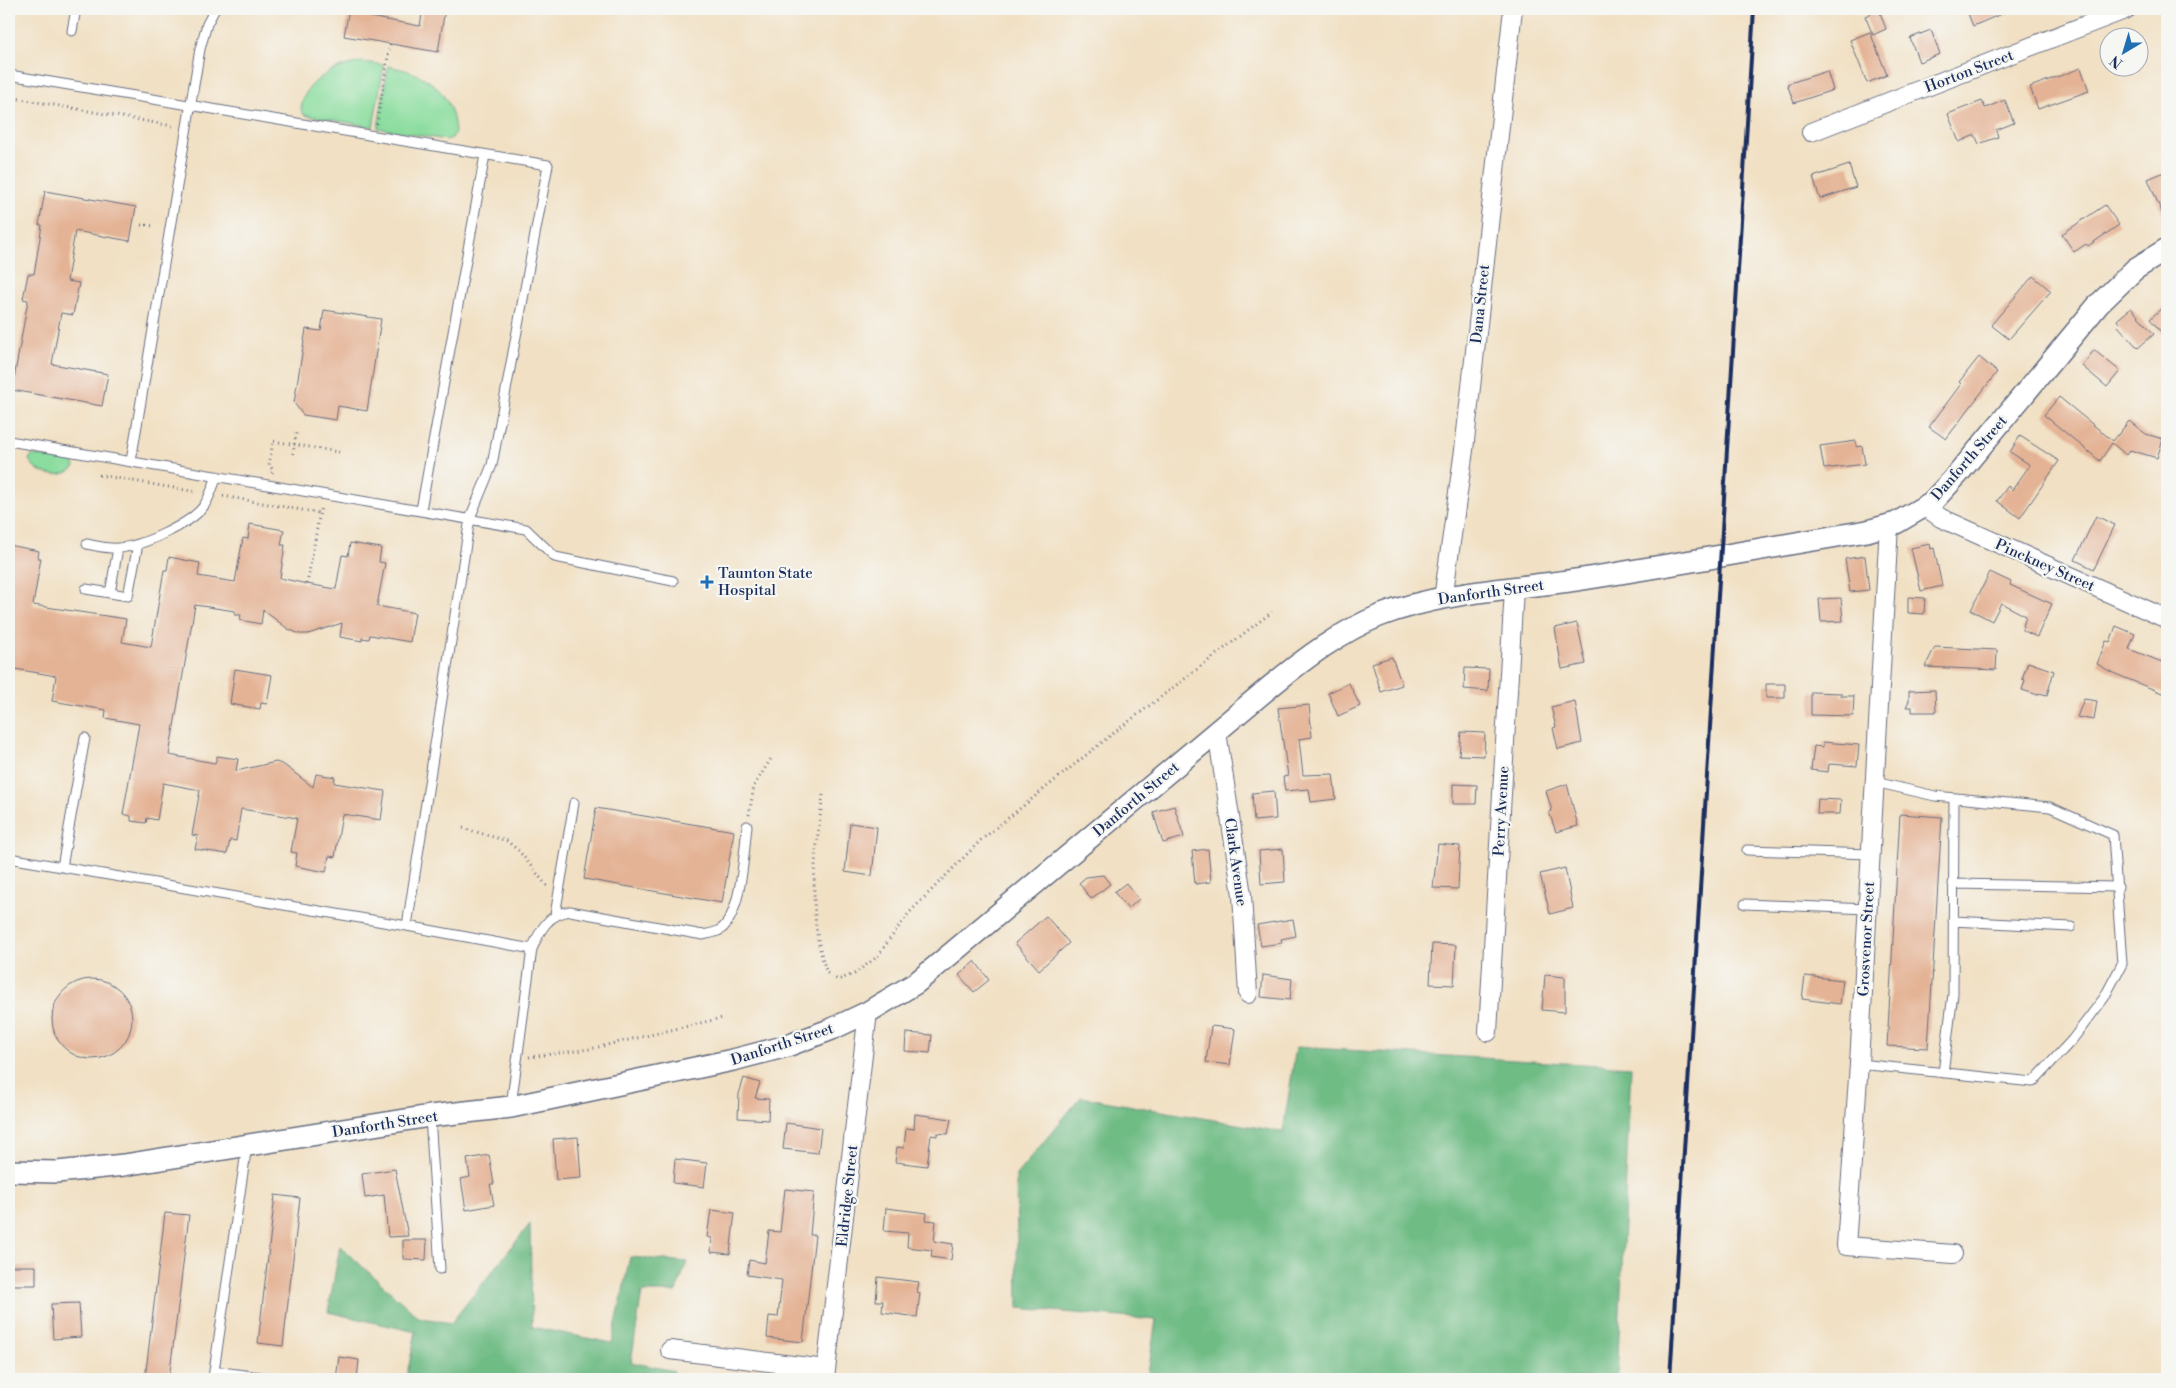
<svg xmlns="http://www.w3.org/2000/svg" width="2176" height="1388" viewBox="0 0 2176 1388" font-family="'Libre Bodoni',serif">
<rect width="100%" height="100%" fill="#f6f6f2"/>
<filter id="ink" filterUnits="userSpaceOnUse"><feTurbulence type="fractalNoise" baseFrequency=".02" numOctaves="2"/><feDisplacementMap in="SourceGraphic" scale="10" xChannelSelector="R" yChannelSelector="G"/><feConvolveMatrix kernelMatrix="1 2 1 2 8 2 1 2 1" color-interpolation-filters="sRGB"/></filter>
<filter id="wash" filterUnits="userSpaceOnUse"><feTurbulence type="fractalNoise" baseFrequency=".0096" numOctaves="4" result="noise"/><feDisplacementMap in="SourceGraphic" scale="20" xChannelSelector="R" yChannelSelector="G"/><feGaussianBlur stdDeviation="1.12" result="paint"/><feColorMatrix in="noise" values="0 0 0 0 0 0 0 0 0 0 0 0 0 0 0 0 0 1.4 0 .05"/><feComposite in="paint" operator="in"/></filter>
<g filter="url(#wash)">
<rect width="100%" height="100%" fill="#f1e0c3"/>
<path fill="#8add9e" stroke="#52867e" d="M363,62l21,3 -11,62 -69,-12 -3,-6c2,-29 37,-44 62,-47z
M388,66c39,7 65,25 67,67l-3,5 -6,2 -68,-12z
M32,455l41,6 2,6c-13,13 -39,9 -46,-8z"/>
<path fill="#6fbc85" stroke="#457672" d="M1296,1047l335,20 -14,312h-470l9,-59 -138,-12 -2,-133 65,-78 202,35z
M530,1224l2,103 80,16 18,-86 57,5 -11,30h-34l-11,70 43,9 -1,8h-267l10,-47 -88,-20 12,-66 78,71 33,6z"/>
<g id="blocks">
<path fill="#e4b294" d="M349,9h22l-1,8 50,9 3,-17h22l-7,43 -94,-16z
M1966,9h47l-40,17z
M1879,10l7,19 -13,6 -8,-19z
M1931,30l9,24 -21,8 -9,-24z
M1870,32l17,43 -20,8 -17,-43z
M2081,68l8,23 -51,18 -8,-22z
M1827,71l6,19 -39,13 -7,-19z
M2005,100l9,23 -18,7 2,7 -19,7 -4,-9 -16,7 -11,-28 34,-13 3,7z
M1849,165l7,22 -36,12 -7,-22z
M2167,171v54l-19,-46z
M45,191l91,16 -6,34 -55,-10 -8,50 12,2 -6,32 -12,-2 -9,51 56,10 -6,32 -90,-16 16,-90 -5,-1 5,-25h6l8,-49h-3z
M2105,205l14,20 -31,21 -2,-2 -12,8 -12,-18z
M2033,276l18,15 -42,48 -18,-14z
M2167,303v36l-17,-20z
M2131,308l23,26 -16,14 -21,-23 2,-2 -2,-3z
M324,310l57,9 -14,92 -29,-5 -2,14 -33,-5 -9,-12 12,-74 15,2z
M2094,350l26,21 -13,16 -25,-21z
M1979,357l18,15 -51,67 -17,-12 32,-43 -2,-2z
M2059,397l54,44 16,-20 17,13 17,5 -6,19 -27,-8 -4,5 -14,-12 -12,18 -56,-46z
M2020,436l39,25 -39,57 -23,-17 11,-15 4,4 18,-25 -20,-13z
M1856,441l1,6 5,-1 3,18 -41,5 -4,-23z
M2096,516l19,9 -21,44 -19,-9z
M250,524l34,6 -3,15h4l-5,33 27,6 29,5 6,-34 6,1 2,-13 31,5 -2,14 6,1 -8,43 38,7 -5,29 -40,-7 -1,4 -7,-1v3l-22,-4 2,-14 -34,11h-8l-12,-5 -25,-19 -2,14 -21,-4 1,-5h-7l1,-4 -40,-6 -26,150 46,8 2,-7 21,3 -2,12 40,-9 8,3 29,22 3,-13 19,3 -1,6 51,8 -4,29 -39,-6 -7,43 -6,-1 -3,16 -31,-6 2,-13 -6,-1 6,-34 -56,-9 -5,32 -6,-1 -3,14 -32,-5 3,-13 -6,-1 8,-45 -37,-7 -6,37 -10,-2 -1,5 -15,-2v-5l-8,-2 16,-90 -34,-6 1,-8 -54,-9 4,-25 -47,-8v-123l30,6 -1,7h3l-8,47 93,14 -4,23 29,5 13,-77h3l2,-13 31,6 -2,13 37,6 8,-44 5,1z
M1930,544l1,5 3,-1 8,38 -21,5 -10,-43z
M1865,556l4,34 -19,2 -5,-33z
M1990,572l21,10 -1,3 42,19 -15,33 -15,-7 4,-14 -25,-13 -9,18 -21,-11z
M1908,597l17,1 -1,16 -16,-1z
M1841,598l2,23 -22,1 -2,-23z
M1577,623l9,41 -24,5 -7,-41z
M2116,626l19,8 -6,15 38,15v31l-54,-22 -16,-9 9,-23 4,1z
M1935,647l62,3 -1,20 -71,-3z
M1392,657l10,28 -21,7 -9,-29z
M2028,662l26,9 -7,24 -8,-2 -1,2 -16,-5 3,-10 -3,-1z
M1465,668l24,1 -1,22 -24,-2z
M235,669l37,6 -5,29 -6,-1 -1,6 -30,-5z
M1349,683l11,23 -22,10 -10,-23z
M1766,684h19v14h-19z
M1935,690l1,22h-24v-5h-6l3,-6v-10z
M1811,692l30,1v3h13l-1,20 -42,-1z
M2084,699l13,2 -3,19 -17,-3z
M1575,701l7,42 -24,6 -5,-21 3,-1 -5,-20z
M1309,705l3,32 -13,2 4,36 30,-1 3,25 -25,3 -2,-13 -24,2 -2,-14 5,-1 -10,-68z
M1461,732l24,1 -1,23 -25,-1z
M1823,742l36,3 -2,21 -28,-2 -1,8 -17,-2 3,-24 9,1z
M1453,784l24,1 -1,19h-23z
M1567,784l11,42 -22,6 -7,-20 3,-1 -6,-20z
M1274,791l2,28 -22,2 -2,-28z
M1818,799l23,1 -1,14h-23z
M1174,806l10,31 -21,6 -10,-31z
M596,808l138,23 -12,72 -138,-24z
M1900,814l42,3 -14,231 -41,-2z
M850,823l27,4 -5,49 -27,-4z
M1438,844l22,2 -2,43 -25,-1z
M1208,849l3,33 -16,2 -3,-33z
M1283,849l2,33 -24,2 -2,-33z
M1565,868l8,40 -23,6 -10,-40z
M1103,875l7,9 -19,15 -12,-16 7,-6z
M1126,883l13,16 -11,10 -14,-17z
M1046,916l23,27 -30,27 -24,-27z
M1293,919l3,17 -15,3 1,4 -21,3 -4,-21z
M1432,944l24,1 -2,40 -24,-1z
M975,961l14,19 -15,12 -15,-17z
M1263,975l29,4 -2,21 -29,-3z
M1545,975l20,2v35l-23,-2z
M1805,976l38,4 -3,24 -38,-5z
M52 1019a40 40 0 1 1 80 0a40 40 0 1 1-80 0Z
M1211,1026l24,3 -5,36 -24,-3z
M906,1033l26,2 -2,18 -25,-2z
M744,1078l16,5 -5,15 14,1 -1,21 -30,-2 1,-24z
M915,1114l36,5 -3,15 -11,-1v3l-6,-1 -4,31 -32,-4 2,-15 7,1 2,-20 8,1z
M786,1123l35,5 -3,25 -35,-4z
M578,1137l3,41 -25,2 -3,-41z
M489,1155l5,29h-4l4,21 -28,5 -5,-31 9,-2 -3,-18z
M675,1159l32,4 -3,24 -31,-4z
M395,1169l13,67 -20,1 -4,-42 -19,3 -3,-24z
M785,1189l29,3 -4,43h5l-12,107 -36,-4 2,-22 9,1 4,-37 -35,-5 2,-15 16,3 4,-32 11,1z
M275,1195l25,3 -17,148 -25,-3z
M886,1208l41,5 -1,7 10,1 -2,20 19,3 -2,16 -20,-3 1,-7 -25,-3 1,-14 -24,-2z
M711,1210l24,3 -5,41 -19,-2 1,-14 -5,-1z
M165,1213l24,2 -10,83 -10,81h-24z
M403,1240h24l-1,20 -23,-1z
M9,1266h27v19h-27z
M878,1277l41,5 -2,10 3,1 -3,24 -35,-5 1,-11h-7z
M79,1303l2,34 -28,2 -2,-35z
M339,1357l20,3 -2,19h-21z"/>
</g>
</g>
<g filter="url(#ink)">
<use href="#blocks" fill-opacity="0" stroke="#666d81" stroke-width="1"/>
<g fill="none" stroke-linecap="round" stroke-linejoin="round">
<g stroke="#666d81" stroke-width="11">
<path id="service" d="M72,31l4,-22
M9,75l539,90 -56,300 -22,53 -63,408 125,23 -21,157
M9,441l517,88 29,28 118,24
M131,461l69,-412 7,-25 8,-15
M421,510l64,-355
M87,544c10,2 21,5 31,4 22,-1 71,-23 85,-41 7,-9 10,-21 14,-31
M86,589l42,7 10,-52
M110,593l8,-45
M1747,850l124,4
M9,858l398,68
M62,867l23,-129
M1953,884l165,3
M1745,904l123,5
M555,915l19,-112
M1953,921l118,6
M532,949c8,-19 16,-35 38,-38l133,24c4,-1 10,-2 15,-4 24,-12 26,-81 29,-105
M1859,1064l174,18 39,-42 32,-42 18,-34 -9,-129 -63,-28 -115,-11 -60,-14
M1943,1073l10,-79 1,-196
M430,1116l10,153
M214,1371l33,-226
M213,1379l1,-8 62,8"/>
</g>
<g stroke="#666d81" stroke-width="20">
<path id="minor" d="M1811,132l316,-123
M1925,507l16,11 226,101
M1889,525l-30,539 -13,182 107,8
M1443,599l21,-149 49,-441
M1217,732l25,163 6,99
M1488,1032l26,-443
M670,1350l156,19
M825,1379l43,-367"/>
</g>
<g stroke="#666d81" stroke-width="24">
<path id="tertiary" d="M9,1171l48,1 67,-7 306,-49 81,-9 222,-47 54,-14 45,-17 36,-17 48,-29 355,-297c33,-27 69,-54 108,-70 61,-24 132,-27 197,-36 97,-15 194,-33 291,-49l29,-8 36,-21 26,-28 140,-169 37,-36 32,-20"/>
</g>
<path stroke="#666d81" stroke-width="3" stroke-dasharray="1 4" stroke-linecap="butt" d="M9,97l164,29v2
M377,124l13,-80
M141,225l15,1
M293,454l3,-21
M272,473l1,-3 -4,-5 4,-24 66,11
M99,475l98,17
M223,496l96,17
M307,584l14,-78
M823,795c-8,61 -17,119 4,178l11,7 16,-6 23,-17 32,-44 72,-73 130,-105 161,-123
M749,815l5,-29 18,-29
M463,828l44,13 12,10 28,35
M529,1057l61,-8 132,-31"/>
<use href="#service" stroke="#fff" stroke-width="9"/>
<use href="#minor" stroke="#fff" stroke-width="18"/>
<use href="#tertiary" stroke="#fff" stroke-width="21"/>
<path stroke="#1b2f5e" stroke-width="4" d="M1670,1379l84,-1370"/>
</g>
</g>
<path fill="#1f6fb2" stroke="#f6f6f2" stroke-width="2" d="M704.5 574.5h5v5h5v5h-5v5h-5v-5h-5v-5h5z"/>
<g text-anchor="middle" stroke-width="4.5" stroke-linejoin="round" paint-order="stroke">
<g font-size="15" fill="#1b2f5e" stroke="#f6f6f2">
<text transform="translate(1969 71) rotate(-21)" y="5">Horton Street</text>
<text transform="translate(1480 304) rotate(-84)" y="5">Dana Street</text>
<text transform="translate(1969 458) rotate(-49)" y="5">Danforth Street</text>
<text transform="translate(2045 565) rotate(24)" y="5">Pinckney Street</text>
<text transform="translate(1491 592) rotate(-8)" y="5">Danforth Street</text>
<text transform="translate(1136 799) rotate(-40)" y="5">Danforth Street</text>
<text transform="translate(1501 811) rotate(-87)" y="5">Perry Avenue</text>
<text transform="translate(1236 862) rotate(82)" y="5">Clark Avenue</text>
<text transform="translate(1866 939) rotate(-87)" y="5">Grosvenor Street</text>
<text transform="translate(782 1044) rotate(-18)" y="5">Danforth Street</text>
<text transform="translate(385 1124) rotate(-9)" y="5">Danforth Street</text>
<text transform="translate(847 1196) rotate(-84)" y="5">Eldridge Street</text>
</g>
<g font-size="15" fill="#1b2f5e" stroke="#f6f6f2" text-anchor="start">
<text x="718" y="578">Taunton State<tspan x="718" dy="17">Hospital</tspan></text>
</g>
</g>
<rect width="2176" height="1388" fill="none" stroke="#f6f6f2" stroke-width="30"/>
<g transform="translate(2124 52) rotate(218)"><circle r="24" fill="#f6f6f2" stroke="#9ea6b7"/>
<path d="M0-4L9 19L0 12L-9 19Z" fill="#1f6fb2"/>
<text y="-8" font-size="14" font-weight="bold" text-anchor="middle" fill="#1b2f5e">N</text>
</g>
</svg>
